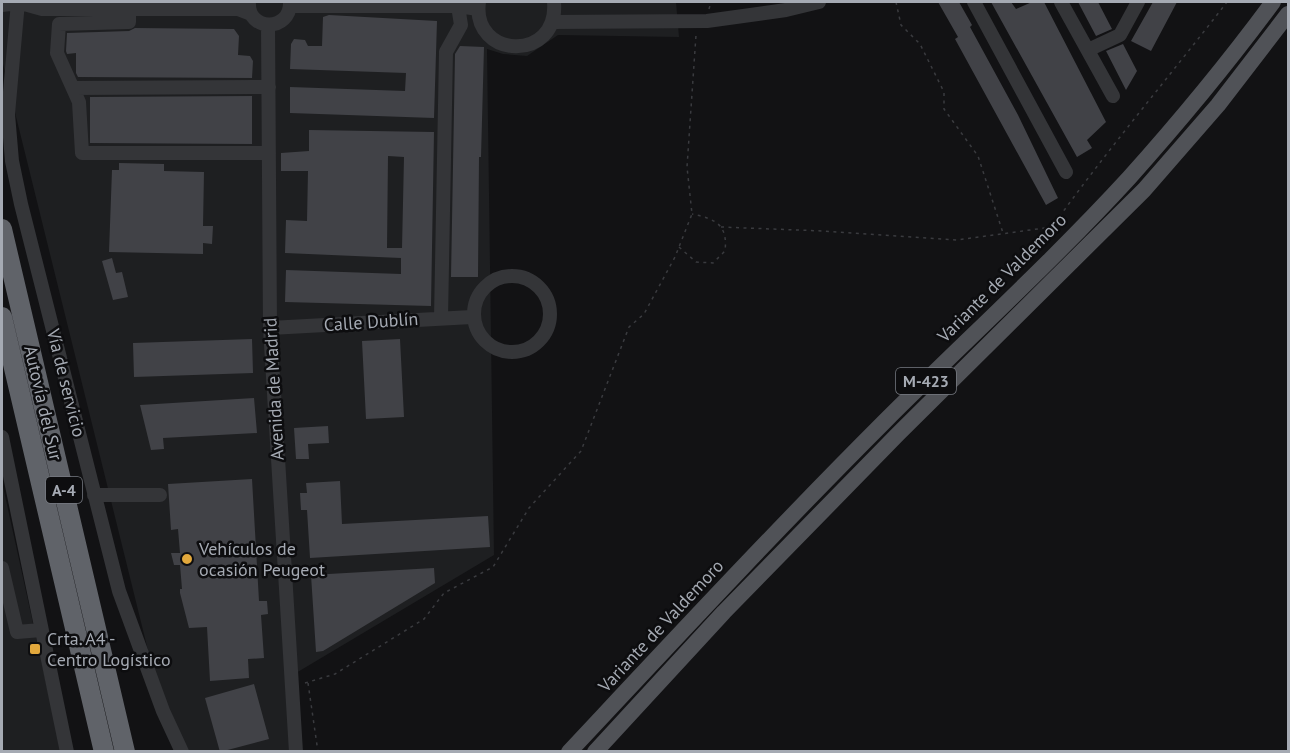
<svg xmlns="http://www.w3.org/2000/svg" width="1290" height="753" viewBox="0 0 1290 753" font-family="'PT Sans',sans-serif">
<rect width="100%" height="100%" fill="#121214"/>
<path fill="#1e1f21" d="M2,2h674l3,35 -121,-2 -31,21 -24,-2 -16,-5 7,506 -198,118 1,78h-115l-19,-40 -161,-651z
M2,482l59,269h-59z"/>
<path fill="#414247" fill-rule="evenodd" d="M938,2h21l13,23 -2,2 48,88 40,83 -12,7 -91,-166 3,-2z
M991,2h20l5,7 16,-7h12l62,120 -19,18 5,8 -15,9z
M1078,2h20l14,27 -16,7z
M1153,2h24l-26,49 -20,-10z
M329,15l108,6 -3,97 -144,-5v-26l115,4 1,-18 -116,-4 1,-25 3,-5 11,1 3,6h14l1,-29z
M135,28l99,1 5,7 -1,19 12,1 3,5 -1,17 -174,-1 -2,-4v-20l-9,1 -1,-3 1,-18 62,-2z
M1123,44l14,27 -11,19 -20,-39z
M460,46l24,1 -3,110h-2l-1,120h-27l4,-223z
M252,96v48l-162,-1v-46z
M309,130l125,2 -3,174 -146,-4 1,-32 115,4v-16l-116,-5 1,-33 21,1 1,-50h-27v-18l28,-2zM388,156l16,1 -2,91h-15z
M119,163l45,1v7l40,1 -1,54h10l-1,18 -9,-1v11l-94,-2 3,-82h7z
M112,258l4,15 6,-1 6,25 -15,3 -11,-39z
M252,339l1,34 -119,4 -1,-34z
M400,339l4,78 -38,2 -4,-78z
M254,398l3,35 -94,5 1,11 -13,1 -11,-45z
M328,426l1,17 -21,1 1,15h-13l-2,-31z
M252,479l7,122h8l1,13 -7,1 3,43 -16,1 1,19 -39,3 -3,-54 -18,1 -9,-35v-4h2l-2,-24h-6l-3,-12h9l-2,-24 -7,1 -3,-46z
M340,481l2,43 146,-8 2,31 -180,11 -3,-48h-6l-1,-17h7l-1,-10z
M434,568l1,15 -112,68 -7,1 -5,-77z
M254,684l15,55 -49,13 -15,-54z"/>
<g fill="none" stroke-linecap="round" stroke-linejoin="round">
<path stroke="#3a3b3f" stroke-width="1.5" stroke-dasharray="3 4.5" stroke-linecap="butt" d="M896,2l5,23 19,19 24,48v17l34,47 25,77
M709,9l2,-7
M721,227l102,4 134,9 95,-13c55,-77 117,-150 175,-225
M679,247l17,15 17,1 12,-12c3,-26 -9,-32 -33,-37
M305,683l30,-9 89,-55 20,-26 49,-26 36,-59 52,-57 48,-124 15,-13 31,-57 17,-43 -5,-47 9,-132
M308,683l10,69"/>
<path stroke="#343538" stroke-width="14" d="M17,2l25,7h196l13,5
M18,2l-10,112 4,47 9,43 98,387 44,120 19,41
M249,2c-2,30 42,30 41,0
M479,2c-8,57 80,61 75,0
M974,2l92,170
M1061,2l52,94
M2,5l24,-3
M290,6h168l20,3
M129,10v12l-70,2 -2,29 22,49 3,51h187
M552,22l155,-1 79,-11 33,-8
M268,25l2,303 26,424
M1088,50l32,-15 18,-33
M73,88l196,-1
M474 314a38 38 0 1 1 76 0a38 38 0 1 1-76 0Z
M441,318l5,-266 15,-27 -3,-19
M270,328l202,-11
M2,437l65,315
M94,495h66
M2,568l15,64 24,-2"/>
<path stroke="#505257" stroke-width="16" d="M569,752c104,-111 207,-222 315,-330 81,-81 167,-159 245,-244 51,-57 99,-115 144,-176
M595,752l129,-140 174,-178 246,-244 74,-85 70,-91"/>
<path stroke="#606369" stroke-width="20" d="M2,229l123,523
M2,317l102,435"/>
</g>
<g fill="#e2a83c" stroke="#0d0d0f" stroke-width="2">
<circle cx="187" cy="559" r="6"/>
<rect x="29" y="643" width="12" height="12" rx="3"/>
</g>
<g text-anchor="middle" stroke-width="5" stroke-linejoin="round" paint-order="stroke">
<g fill="#0d0d0f" stroke="#777b82" stroke-width="1.5">
<rect x="896" y="368" width="60" height="26" rx="4.5"/>
<rect x="46" y="477" width="36" height="26" rx="4.5"/>
</g>
<g font-size="16" font-weight="bold" fill="#a5aab3">
<text x="926" y="387">M-423</text>
<text x="64" y="496">A-4</text>
</g>
<g font-size="18" fill="#a5aab3" stroke="#0d0d0f">
<text transform="translate(1002 278) rotate(-45)" y="6">Variante de Valdemoro</text>
<text transform="translate(371 322) rotate(-4)" y="6">Calle Dublín</text>
<text transform="translate(66 383) rotate(76)" y="6">Vía de servicio</text>
<text transform="translate(274 389) rotate(-93)" y="6">Avenida de Madrid</text>
<text transform="translate(43 403) rotate(77)" y="6">Autovía del Sur</text>
<text transform="translate(661 626) rotate(-47)" y="6">Variante de Valdemoro</text>
</g>
<g font-size="18" fill="#a5aab3" stroke="#0d0d0f" text-anchor="start">
<text x="199" y="555">Vehículos de<tspan x="199" dy="21">ocasión Peugeot</tspan></text>
<text x="47" y="645">Crta. A4 -<tspan x="47" dy="21">Centro Logístico</tspan></text>
</g>
</g>
<rect width="1290" height="753" fill="none" stroke="#a5aab3" stroke-width="6"/>
</svg>
